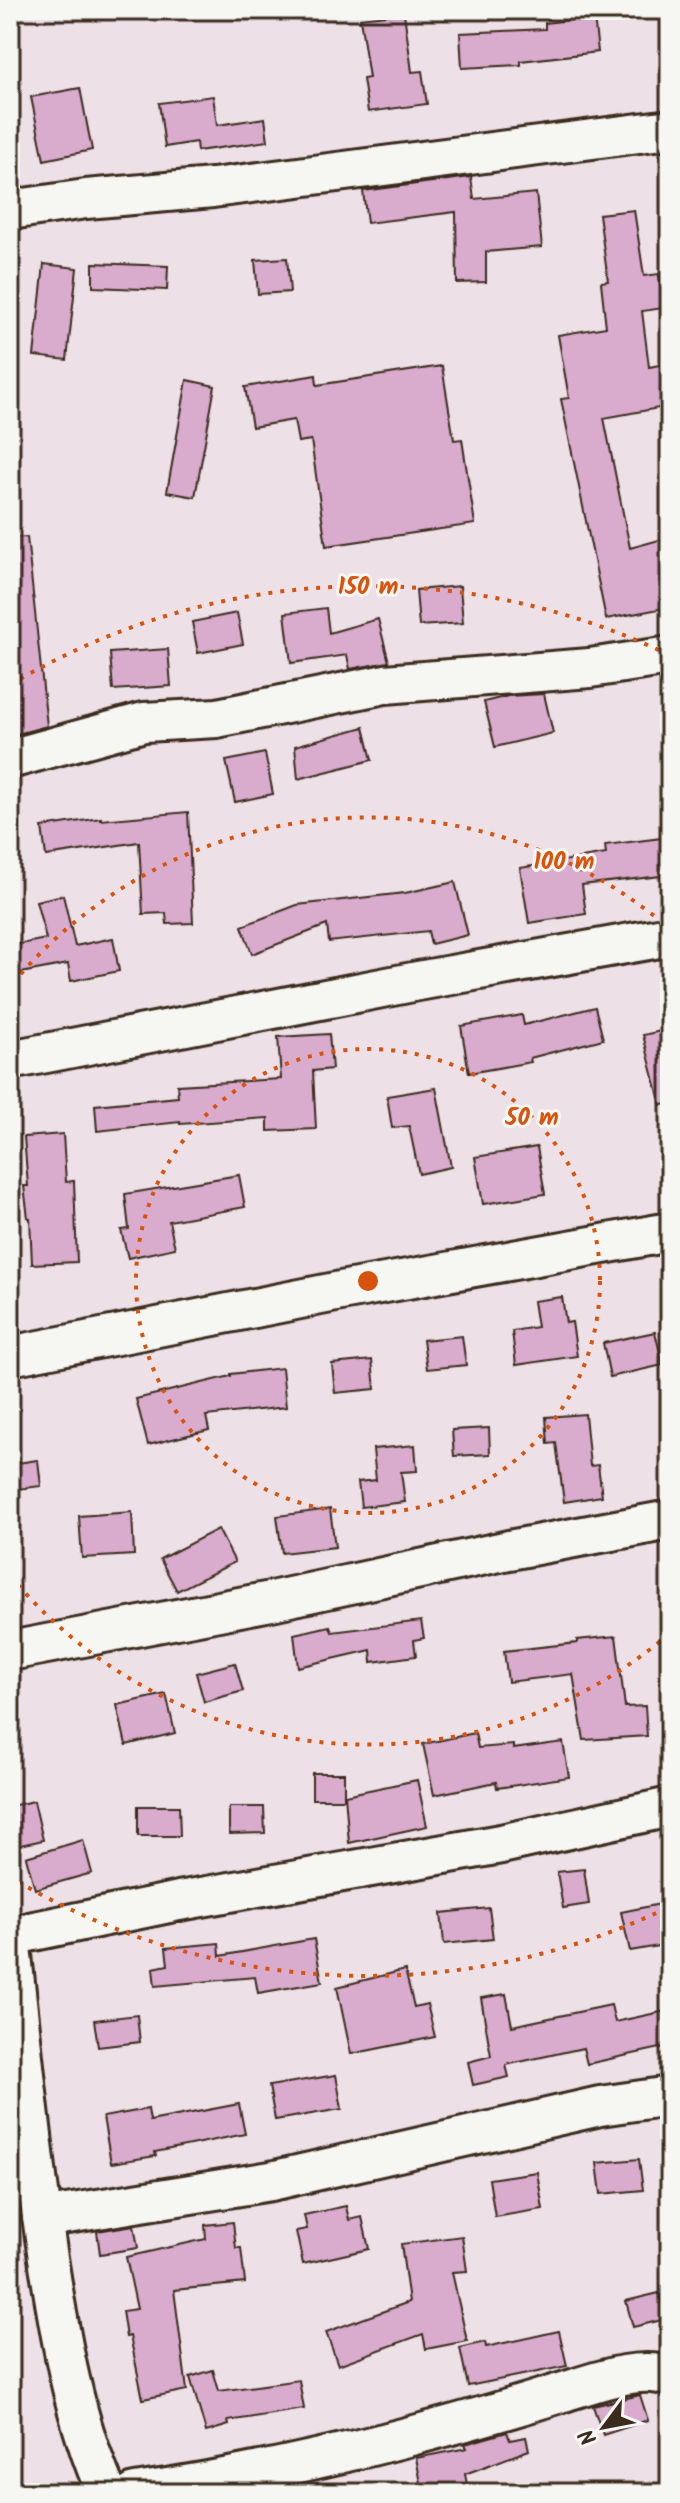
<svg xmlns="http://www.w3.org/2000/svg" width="680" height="2503" viewBox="0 0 680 2503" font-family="Kalam,sans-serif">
<rect width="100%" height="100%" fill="#ede0e7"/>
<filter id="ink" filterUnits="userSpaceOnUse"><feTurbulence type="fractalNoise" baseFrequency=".0125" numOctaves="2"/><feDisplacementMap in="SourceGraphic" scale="16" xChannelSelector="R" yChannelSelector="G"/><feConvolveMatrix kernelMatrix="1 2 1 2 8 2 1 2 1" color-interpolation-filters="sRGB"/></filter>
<g filter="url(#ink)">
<path fill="#d9abcd" stroke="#3b2a1e" stroke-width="2" d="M404,13l8,59 10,-1 5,33 -59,8 -5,-33 6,-1 -9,-60z
M594,17l4,35 -77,9v4l-59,3 -2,-35 85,-4v-6z
M80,88l12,62 -48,10 -13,-63z
M213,96l4,29 48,-7 3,23 -71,10 -1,-9 -31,5 -6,-44z
M471,177l3,22 62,-6 6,54 -56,5v30l-29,1 -1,-71 -89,11 -4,-32z
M634,210l10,66 15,-2 5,34 -22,3 7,56 21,-4v43l-66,12 26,130 40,-11v70l-64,12 -45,-220 8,-1 -11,-63 48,-8 -5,-45 7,-1 -9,-67z
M287,258l3,34 -32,2 -3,-34z
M93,263l75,3 -1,24 -74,-3z
M44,264l33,4 -10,92 -33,-4z
M442,366l12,74 8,-1 13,85 -149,22 -15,-106 -13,2 -4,-22 -42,7 -7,-40 71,-12 1,10z
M187,380l28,6 -20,111 -28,-5z
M27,537l20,189 -37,10v-198z
M460,586l3,37 -44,3 -3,-36z
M326,608l3,25 49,-14 11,43 -39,7 -3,-14 -56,8 -6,-50z
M237,613l6,31 -45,9 -6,-31z
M168,649l3,37 -58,4 -3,-37z
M544,694l9,39 -58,14 -11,-45 24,-6z
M364,727l8,33 -74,19 -3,-33z
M265,753l8,41 -38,8 -9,-41z
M188,812l5,111 -26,1 -1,-11 -23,1 -4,-72 -93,14 -4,-29 59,-9v2z
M670,837v38l-88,10 4,29 -57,9 -9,-55 86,-14 -1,-9z
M455,882l13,53 -37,9 -3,-13 -99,11 -2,-17 -75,29 -10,-28 55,-21 108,-12z
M63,895l12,51 38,-8 6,33 -48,10 -3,-17 -58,11v-29l36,-7 -10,-38z
M595,1007l8,32 -73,19 1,4 -62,11 -8,-47 61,-11 2,10z
M670,1029v75l-9,1 -18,-70z
M329,1034l3,35 -19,2 3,58 -48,2v-13l-88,6v-2l-83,9 -2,-26 83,-8 -1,-12 104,-6 -3,-42z
M436,1088l15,79 -32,7 -10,-48 -17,2 -5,-32z
M63,1134l3,48 8,-1 3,81 -45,2 -2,-46h-2l-4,-32h4l-4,-49z
M537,1147l8,47 -62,10 -8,-47z
M239,1175l6,32 -76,14 6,27 -47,10 -7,-28 8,-1 -4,-35z
M562,1297l4,26 6,-1 5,34 -61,9 -4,-34 25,-4 -4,-26z
M655,1332l8,33 -53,12 -7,-34z
M462,1336l4,29 -39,4 -4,-29z
M372,1360l3,29 -40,4 -3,-29z
M282,1368l4,39 -80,9 3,14 -61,15 -12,-46 95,-23v-2z
M585,1414l5,52 8,-1 4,31 -38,6 -8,-59 -8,1 -2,-27z
M489,1428l1,26 -36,2 -2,-26z
M415,1445l2,26 -16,1 4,30 -44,5 -3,-25 18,-2 -3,-31z
M38,1460l3,26 -31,4v-26z
M330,1509l5,38 -53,6 -5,-37z
M132,1512l2,43 -52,3 -3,-42z
M218,1529l17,33 -58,29 -17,-32z
M421,1621l3,17 -10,2 2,16 -44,6 -1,-12 -73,17 -4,-33 36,-8 2,6z
M616,1636l9,71 20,-1 2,30 -63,4 -11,-66 -65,8 -4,-31 73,-8v-3z
M235,1663l8,28 -39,11 -8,-29z
M166,1694l9,39 -49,12 -9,-40z
M475,1733l3,15 35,-3v4l50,-7 6,35 -72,11 -1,-6 -62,13 -11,-51z
M312,1773h32v26h-32z
M417,1780l10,46 -78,17 -4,-48z
M34,1801l9,39 -27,6 -6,-28v-12z
M138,1806h41l1,30h-42z
M229,1807h35l1,26 -36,1z
M83,1840l9,33 -57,16 -9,-32z
M584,1869l5,35 -26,4 -6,-36z
M670,1902v42l-40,7 -9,-39z
M489,1908l4,31 -49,5 -3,-31z
M314,1939l8,43 -64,11 -3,-16 -100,9 -2,-18 15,-3 -2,-17 53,-5 1,13z
M405,1970l9,37 13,-3 8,33 -84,17 -14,-67z
M506,1994l6,32 99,-21 4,17 55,-12v36l-83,18 -4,-16 -77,17 3,12 -36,8 -5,-23 23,-6 -10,-58z
M137,2015l3,27 -42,5 -4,-27z
M336,2075l6,34 -67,11 -6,-34z
M239,2104l6,30 -90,18 1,4 -45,7 -8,-46 45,-8 2,12z
M639,2159l4,31 -42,4 -4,-31z
M537,2172l6,37 -48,8 -6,-38z
M346,2206l3,14 13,-3 7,32 -66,15 -7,-33 11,-2 -3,-14z
M233,2222l3,26h5l4,35 -71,7 13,100 -44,9 -13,-63 -4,1 -4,-26 15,-2 -11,-52 80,-18 -1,-14z
M134,2225l4,23 -38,6 -3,-23z
M462,2236l5,35 -15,1 15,69 -41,8 -3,-15 -85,31 -12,-33 83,-30 -8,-58z
M659,2293l7,26 -33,8 -7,-26z
M559,2331l8,35 -99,20 -8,-38 25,-6 1,5z
M213,2370l6,21 80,-11 5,29 -76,12 1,4 -23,7 -16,-55z
M640,2395l8,25 -45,15 -10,-29z
M507,2432l3,8 16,-3 3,13 -64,24 2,10 -44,9 -7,-35 51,-10 -2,-4z"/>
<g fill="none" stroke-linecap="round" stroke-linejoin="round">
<g stroke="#3b2a1e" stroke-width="44">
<path id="minor" d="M10,210l76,-11 127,-11 457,-59
M10,759l134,-37 73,-4 168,-34 205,-16 80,-12
M10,1060l408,-79 252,-45
M10,1356l336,-66 324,-58
M10,1651l261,-50 238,-51 161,-30
M10,1936l169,-35 322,-57 169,-37
M10,1937c12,107 22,215 38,321 12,78 26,163 59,235
M42,2218l229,-37 329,-75 70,-10
M135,2493c143,-21 284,-56 422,-99 31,-9 81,-30 113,-17"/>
</g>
<use href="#minor" stroke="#f6f6f2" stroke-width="38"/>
</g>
</g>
<g fill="none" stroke="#d7540e" stroke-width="4" stroke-dasharray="4 8">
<circle cx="368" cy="1281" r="232"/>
<path d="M669 1634A464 464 0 0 1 13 1579M13 983A464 464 0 0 1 669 928"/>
<path d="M667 1908A695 695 0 0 1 10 1877M10 685A695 695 0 0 1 667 654"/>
</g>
<circle cx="368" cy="1281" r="12" fill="#d7540e" stroke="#f6f6f2" stroke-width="4"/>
<g font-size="24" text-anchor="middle" font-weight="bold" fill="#d7540e" stroke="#f6f6f2" stroke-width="6" stroke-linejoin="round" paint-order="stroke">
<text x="368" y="594">150 m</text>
<text x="564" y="869">100 m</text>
<text x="532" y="1125">50 m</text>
</g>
<rect width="680" height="2503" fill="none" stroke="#f6f6f2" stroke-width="40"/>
<rect x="20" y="20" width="640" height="2463" fill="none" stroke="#3b2a1e" stroke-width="3" filter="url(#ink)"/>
<g transform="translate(604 2427) rotate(238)" stroke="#f6f6f2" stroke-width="6" paint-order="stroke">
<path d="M0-6L14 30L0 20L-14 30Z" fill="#3b2a1e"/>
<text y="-12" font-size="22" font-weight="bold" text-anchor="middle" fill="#3b2a1e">N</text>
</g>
</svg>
